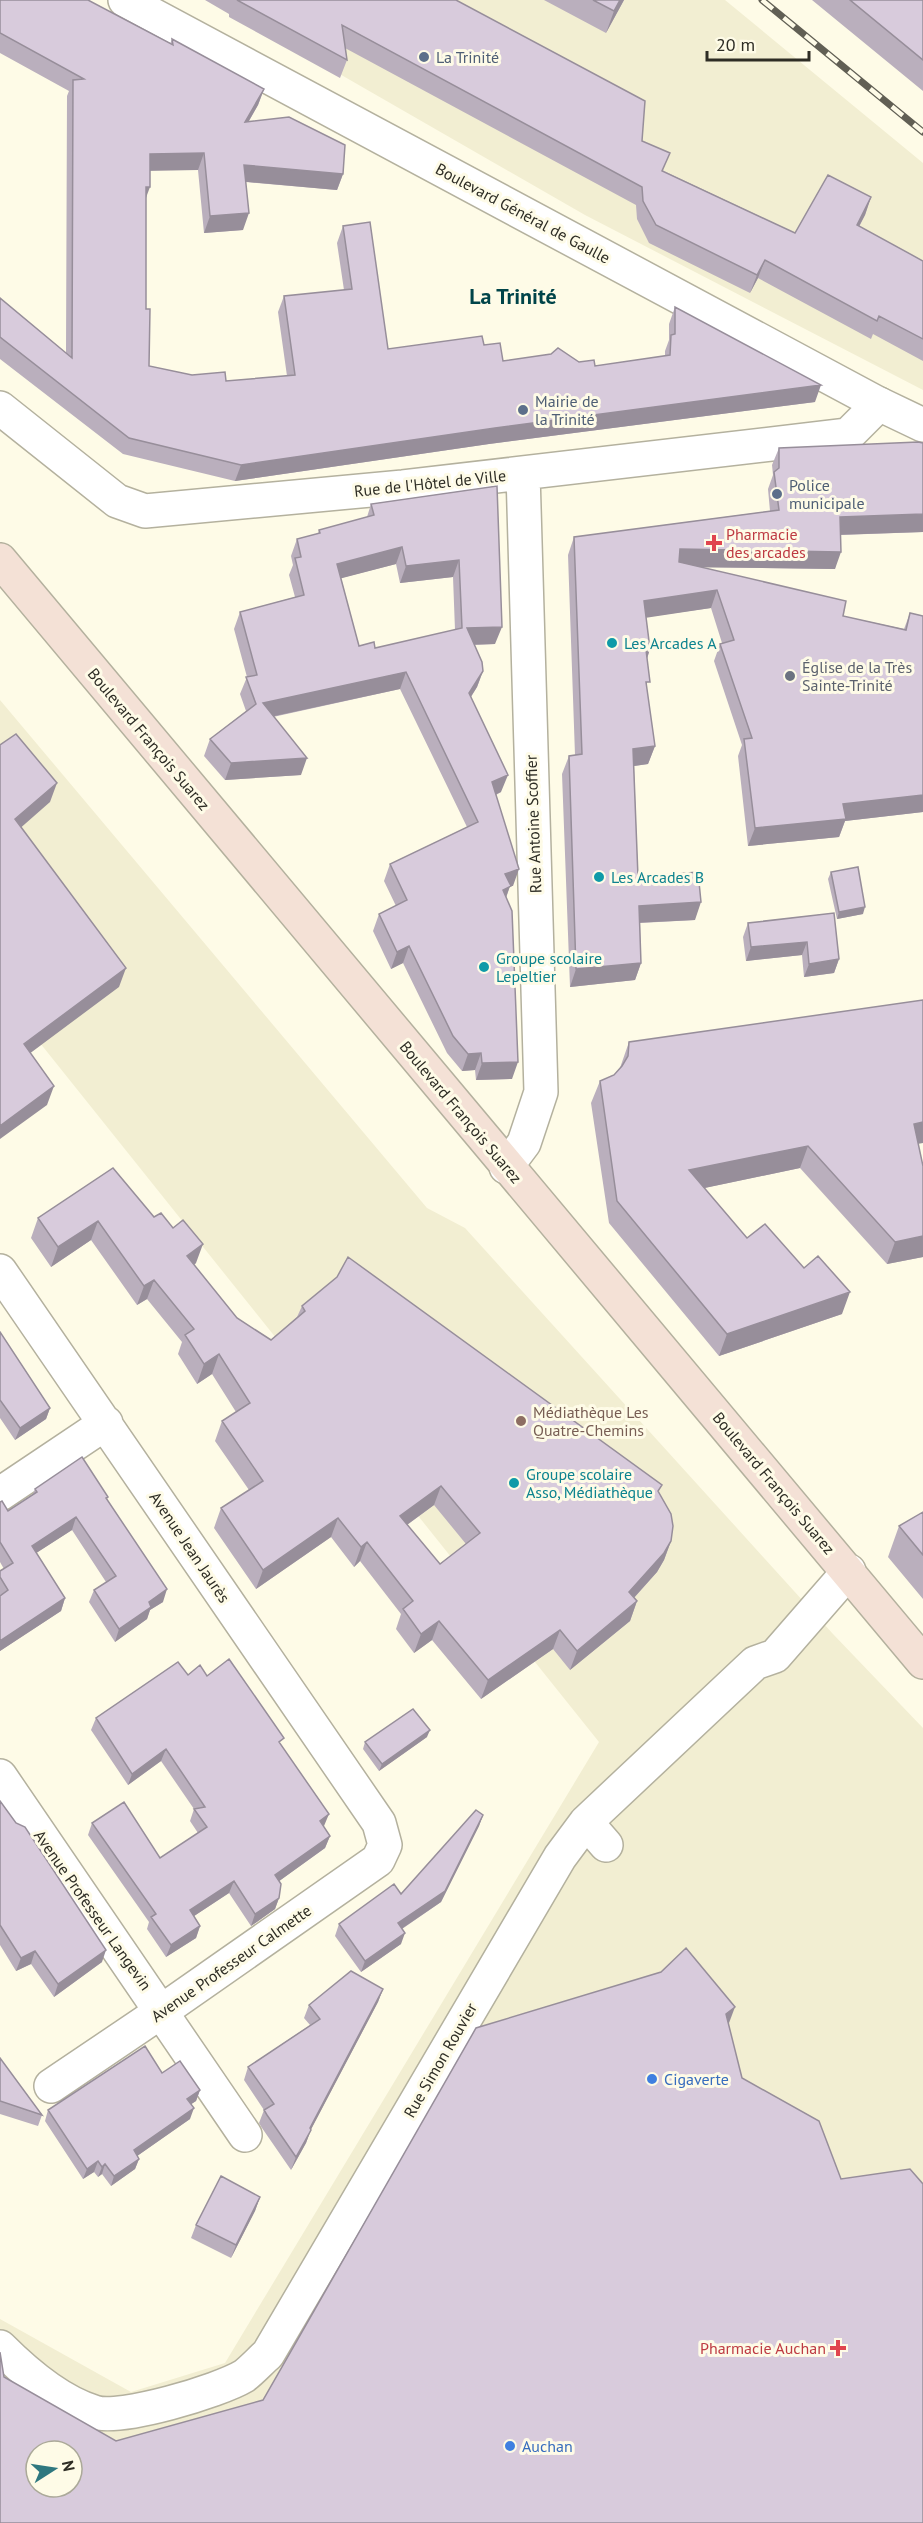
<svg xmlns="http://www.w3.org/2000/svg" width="923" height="2523" viewBox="0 0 923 2523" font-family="'PT Sans',sans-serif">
<rect width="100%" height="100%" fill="#fefbe7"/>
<path fill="#f2eed2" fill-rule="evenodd" d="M211,0h514l198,163v227l-338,-175z
M0,700l427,508 38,20 368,406 90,94v795h-923v-204l131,73 94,-29 374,-621 -599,-749zM36,2451h36v36h-36z"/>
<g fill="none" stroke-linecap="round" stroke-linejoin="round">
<g stroke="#b4b19e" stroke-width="36">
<path id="minor" d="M0,408l117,93 28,10 258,-24 445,-52 31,-31
M506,1167l18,-24 17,-51 -18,-619
M0,1271l379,552 6,22 -7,15 -216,151 -111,75
M0,1494l106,-71
M0,1776l245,359
M586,1822l20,23
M0,2347c26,26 58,54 94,65 26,9 125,-21 150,-36 8,-6 16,-15 24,-22l292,-497 26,-35 169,-159 20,-7 74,-85"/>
</g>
<g stroke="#b4b19e" stroke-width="36">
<path id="tertiary" d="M125,0l754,404 44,21"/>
</g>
<g stroke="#b4b19e" stroke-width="36">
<path id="secondary" d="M0,560l923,1102"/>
</g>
<use href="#minor" stroke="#fff" stroke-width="33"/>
<use href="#tertiary" stroke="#fff" stroke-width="33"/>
<use href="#secondary" stroke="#f4e1d6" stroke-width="33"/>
<g stroke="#615f54" stroke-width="7">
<path id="rail" d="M762,0l161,132"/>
</g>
<use href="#rail" stroke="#fefbe7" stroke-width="4.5" stroke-dasharray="14" stroke-linecap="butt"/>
</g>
<path fill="#baafbd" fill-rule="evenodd" d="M0,0l170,44 2,-5 92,50 -6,16 -9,16 94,53 -6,16 -91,-8 -3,48 -39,3 -6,-63h-48l-4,29v110l3,57 43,9 34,6 61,-5 -9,-64 6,-16 60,-6 -7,-47 6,-17 45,123 96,-4 19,16 76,1 16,4 70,-10v-5l4,-11v-16l6,-17 140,95 -326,42 -254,37 -112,-27 -123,-95v-61l66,55 1,-257 2,-5 -69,-38z
M205,0h251l186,141 22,30 131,62 76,-36 -6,18 -6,12 64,34v100l-50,-27 -2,5 -113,-61 -8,15 -101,-50 -12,-24 -1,-14 -291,-157 2,12 -7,18 -111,-61v-3z
M544,0h80l-18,33z
M812,0h111v91z
M779,448l144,84 -83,3 -5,34 -134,-2 142,49 61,13 6,-16 13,3v196l-78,9 -6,16 -91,9 -10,-90 4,-11 -28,-84 6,-17 2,-1 -11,-35 -65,9 4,32 -3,10v31l8,56 -7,18 -14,2 4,111 57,43 -55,3 1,40 -6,17 -65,7 -8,-213 7,-18 6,-1 -7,-200 6,-18 196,-26 -2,-22 5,-14 -1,-10z
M497,486l-2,158 -21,1 9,26 -6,16 -6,10 30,95 -5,3 17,91h-3l-4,12 6,181 -36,1 -1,-10 -13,1 -15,-18 -44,-90 -12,6 -18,-38 6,-17 17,-8 -12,-25 6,-17 77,-37 -67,-138 -127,28 28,58 -76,5 -21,-24 6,-17 36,-28 -6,-17 7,-17 -13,-48 6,-17 55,-15 -6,-22 4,-10 -2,-9 6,-17 21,-5 1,-4 48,-13 4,-13zM396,564l4,19 53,-6 2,53 -80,18 -16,-2 -18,-68z
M831,872l32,42 -26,5 -9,-40z
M834,913l5,46 -5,14 -30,4 -2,-22 -56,6 -3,-24 5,-14z
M629,1042l289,102 5,22v91l-36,7 -87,-96 -96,20 43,50 95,76 -123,42 -110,-133 -18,-120 9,-22 14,-6 6,-7 1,-3z
M154,1217l42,46 -2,2 43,53 34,22 26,-23 5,-11 357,187 12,48 -7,19 -7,12 -23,26 3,3 -7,20 -60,49 -17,-21 -72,50 -49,-59 -18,13 -18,-24 5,-15 -41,-53 -6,6 -23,-30 -75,52 -42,-61 7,-20 28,-18 -34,-49 7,-20 14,-9 -24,-38 -15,10 -19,-30 4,-12 -35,-43 -10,6 -46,-65 -40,27 -20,-29 7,-20zM434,1505l32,39 -26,20 -33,-39z
M0,1332l50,76 -4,11 -31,21 -15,-22z
M35,1489l73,8 -1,3 56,102 -13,8 -3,9 -32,23 -26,-40 5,-12 12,-8 -34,-52 -36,23 29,45 -4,13 -61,40v-80l4,-2 -4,-7v-60l8,9 25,-17z
M923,1512v87l-35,-42 11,-31z
M188,1675l19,1 75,70 42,80 -1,1 7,9 -5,12 -46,33v17l-4,11 -24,17 -22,-33 -35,23 6,10 -4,12 -30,19 -19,-28 2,-7 -61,-87 4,-12 68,35 38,-25 -8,-12 4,-12 -33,-48 -33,24 -37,-55 5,-12z
M427,1737l-48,34 -16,-22 2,-7z
M0,1801l102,161 -48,35 -23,-33 -15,7 -16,-26z
M483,1815l-4,11 -38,76 -39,27 -1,15 -40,28 -26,-36 4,-12 62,-30z
M383,1989l-5,13 -67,127 -5,14 -15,27 -29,-42 -3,-5 5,-13 -20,-30 4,-13 62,-42 -6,-7 5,-13z
M0,2058l42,57 -4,11 -38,-12z
M162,2073l38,17 -4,11 -5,3 -1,15 -53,37 2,3 -4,10 -24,17 -9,-12 -4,3 -4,-5 -11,7 -38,-58 3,-11z
M260,2197l-5,14 -24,47 -40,-20 5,-13z"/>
<path fill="#978e9a" d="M620,0h4l-18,33 8,-22z
M264,89l-6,16 -19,33 6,-16z
M204,153l-6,17 -54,1 6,-17z
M244,165l99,9 -6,16 -99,-9z
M146,187h4l-6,16z
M871,197l-6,18 -15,28 7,-18z
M249,213l-6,17 -39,3 6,-17z
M765,260l-7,18 -8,15 7,-18z
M821,385l-6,17 -326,42 -254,37 6,-16 254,-37z
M923,514v18l-89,3 6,-18z
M402,547l-6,17 -65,17 6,-17z
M680,549l161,3 -6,17 -161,-2z
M459,560l-6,17 -53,6 6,-17z
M717,590l-6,18 -73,11 6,-18z
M502,627l-7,17 -34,1 6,-17z
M650,649l-6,18 2,-17z
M483,671l-6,16 -14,22 6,-16z
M406,672l-6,17 -144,31 7,-17z
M655,746l-7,18 -21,3 6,-18z
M307,758l-6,17 -76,5 6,-17z
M508,775l-7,17 -15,7 6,-17z
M57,783l-7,19 -41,36 6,-19z
M923,795v17l-78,9 -6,16 -91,9 7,-18 88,-24z
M519,869l-6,17h-3l-6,17 -7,4 8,-33z
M701,902l-6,18 -62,3 6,-17z
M865,907l-2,7 -26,5 2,-7z
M807,942l-5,13 -56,6 5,-14z
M409,946l-6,17 -12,6 6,-17z
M839,959l-5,14 -30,4 5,-13z
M641,963l-6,17 -65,7 6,-18z
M126,968l-7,19 -102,76 7,-19z
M481,1053l-6,17 -13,1 6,-17z
M518,1062l-6,17 -36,1 6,-17z
M54,1086l-7,19 -47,34v-13z
M923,1122v21l-17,3 8,-22z
M808,1146l-8,22 -119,25 8,-23z
M98,1221l-7,19 -40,27 7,-20z
M923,1236v21l-36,7 8,-22z
M203,1244l-7,19 -16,12 7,-19z
M154,1280l-7,19 -10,6 7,-19z
M850,1292l-8,22 -123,42 8,-22z
M219,1354l-7,20 -15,10 7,-20z
M50,1408l-4,11 -31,21 5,-12z
M441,1486l-7,19 -41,30 7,-19z
M76,1517l-4,13 -45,29 5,-13z
M338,1518l-7,19 -75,52 7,-19z
M671,1541l-7,19 -7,12 -35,39 7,-19z
M367,1542l-7,19 -6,6 7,-20z
M167,1589l-4,13 -13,8 -3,9 -32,23 4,-13 30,-27z
M65,1598l-4,13 -61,40v-10z
M637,1601l-7,20 -60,49 7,-19z
M439,1621l-7,19 -18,13 7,-19z
M560,1630l-7,19 -72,50 7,-19z
M430,1730l-3,7 -48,34 3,-7z
M166,1749l-5,12 -33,24 4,-11z
M329,1814l-5,12 -9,7 5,-12z
M483,1815l-4,11 -38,76 -47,32 4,-11z
M330,1836l-5,12 -54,39 4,-12z
M234,1881l-5,12 -44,29 5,-12z
M279,1898l-4,11 -24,17 4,-12z
M200,1926l-4,12 -30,19 5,-12z
M405,1933l-4,11 -40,28 4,-11z
M106,1950l-4,12 -48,35 4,-13z
M35,1951l-4,13 -15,7 5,-13z
M383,1989l-5,13 -73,139 5,-13z
M735,2007l-9,24v-17z
M200,2090l-4,11 -12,8 3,-10z
M194,2108l-4,11 -60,42 4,-11z
M311,2130l-5,13 -15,27 5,-13z
M139,2159l-4,10 -24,17 3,-10z
M98,2161l-4,11 -11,7 4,-10z
M105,2164l-3,10 -4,3 4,-10z
M260,2197l-5,14 -24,47 5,-13z"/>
<path fill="#d8cbdc" stroke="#978e9a" stroke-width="1.5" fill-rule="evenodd" d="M0,0h88l85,45 -1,-6 92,50 -19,33 44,-5 56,28 -2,29 -99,-9 5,48 -39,3 -6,-63 -54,1v33h-4v122h4l-1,57 43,9 33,-3 1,9 69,-6 -11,-79 68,-7 -9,-63 27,-4 18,127 94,-13 2,9 16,-2 3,18 48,-7 7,-6 21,14 15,-2 1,6 75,-11 1,-20 4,-1v-27l146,78 -326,43 -254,37 -112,-27 -129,-101v-39l72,60 1,-278 11,-1 -84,-46z
M237,0h219l189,101 -3,40 28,12 -8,18 133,62 33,-58 43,22 -14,28 66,36v78l-44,-23 -2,5 -112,-61 -8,15 -101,-50 -13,-24 -1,-14 -300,-162 5,35z
M593,0h27l-6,11z
M850,0h73v60z
M918,442l5,1v71l-83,3 1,35 -161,-3 -1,13 167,39 -3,15 63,14 4,-17 13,3v179l-80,9 3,15 -91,9 -11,-89 8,-1 -32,-94 14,-4 -17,-50 -73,11 6,48 -4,1 4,32h-4l9,64 -22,3 5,128 60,-5 3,30 -62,4 2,57 -65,6 -7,-213 13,-2 -8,-217 205,-27 -5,-38 5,-4v-20z
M497,486l5,141 -35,1 15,34 1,9 -14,22 39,82 -16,7 27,87 -14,5 6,12 -8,4 9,21 6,151 -36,1 -1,-10 -13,1 -15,-18 -44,-90 -12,6 -18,-38 28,-14 -17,-36 88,-42 -72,-150 -143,31 44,55 -76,5 -21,-24 46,-35 -10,-27 11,-2 -17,-63 64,-17 -9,-37 6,-1 -4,-18 23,-6 -1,-3 55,-15 -3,-11zM402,547l4,19 53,-6 3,68 -87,20 -1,-6 -15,4 -22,-82z
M16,734l41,49 -42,36 111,149 -102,76 30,42 -54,40v-381z
M858,867l7,40 -26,5 -8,-40z
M834,913l5,46 -30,5 -2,-22 -56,5 -3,-24z
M923,1000v122l-9,2 9,42v70l-28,6 -87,-96 -119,24 58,68 18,-14 39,44 14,-12 32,36 -123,42 -110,-133 -17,-120 14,-6 8,-9 6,-10 1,-14z
M113,1168l41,49 7,-4 12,15 10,-8 20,24 -16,12 50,62 34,22 34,-29 -3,-5 35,-29 11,-20 314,228 -4,6 13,23 2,12 -2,15 -7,12 -35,39 8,9 -60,50 -17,-21 -72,50 -49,-59 -18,13 -18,-25 10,-8 -46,-59 -6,5 -23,-29 -75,52 -42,-62 42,-27 -41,-60 28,-18 -31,-49 -15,10 -19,-29 9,-6 -40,-49 -10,6 -46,-65 -40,26 -20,-29zM441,1486l39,47 -40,31 -40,-48z
M0,1332l50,76 -30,20 -20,-28z
M82,1457l26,40 -2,1 61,91 -18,13 2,5 -32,22 -25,-39 22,-14 -40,-59 -44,29 33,52 -65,43v-45l8,-6 -8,-13v-6l13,-8 -13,-21v-40l2,-1 6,10 29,-19 -2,-3z
M923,1512v43l-24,-29z
M229,1659l55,79 -5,4 50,72 -9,7 10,15 -55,39 6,9 -2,14 -24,16 -21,-33 -44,29 10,16 -29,19 -20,-28 5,-3 -64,-91 32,-21 36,56 47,-31 -13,-18 11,-2 -39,-58 -34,25 -36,-56 82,-56 10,13 12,-10 7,11z
M413,1709l17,21 -48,34 -17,-22z
M0,1801l16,22 9,4 81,123 -48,34 -23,-33 -14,7 -21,-33z
M476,1810l7,5 -38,76 -47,32 7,10 -40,28 -26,-37 55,-40 7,10z
M686,1948l49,59 -9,7 16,64 77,43 22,58 69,-10 13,15v339h-923v-171l4,25 112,64 147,-41 213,-372 185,-56zM36,2451h36v36h-36z
M351,1971l32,18 -73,139 1,2 -15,27 -29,-42 -3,-5 10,-6 -26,-37 72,-48 -11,-14z
M145,2046l17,27 18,-12 20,29 -13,9 7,9 -60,42 5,9 -25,17 -9,-12 -3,3 -4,-6 -11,8 -39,-59z
M0,2058l42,57 -42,-14z
M221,2176l39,21 -24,48 -40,-20z"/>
<g fill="#5c6f8a" stroke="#fefbe7" stroke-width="2">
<circle cx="424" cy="57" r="6"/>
<circle cx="523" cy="410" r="6"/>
<circle cx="777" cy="494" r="6"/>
</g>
<g fill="#e0444e" stroke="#fefbe7" stroke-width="2">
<path d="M711 534h6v6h6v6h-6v6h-6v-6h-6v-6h6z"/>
<path d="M835 2339h6v6h6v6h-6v6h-6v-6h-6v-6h6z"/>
</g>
<g fill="#0f9aa8" stroke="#fefbe7" stroke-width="2">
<circle cx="612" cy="643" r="6"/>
<circle cx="599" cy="877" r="6"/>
<circle cx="484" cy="967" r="6"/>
<circle cx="514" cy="1483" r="6"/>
</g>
<circle fill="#6b7280" stroke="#fefbe7" stroke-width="2" cx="790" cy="676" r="6"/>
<circle fill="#8d6e63" stroke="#fefbe7" stroke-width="2" cx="521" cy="1421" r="6"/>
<g fill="#3f7fe0" stroke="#fefbe7" stroke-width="2">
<circle cx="652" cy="2079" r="6"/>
<circle cx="510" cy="2446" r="6"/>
</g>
<g text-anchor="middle" stroke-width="6" stroke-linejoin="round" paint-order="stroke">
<g font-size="16" fill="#4e5e75" stroke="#fefbe7" text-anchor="start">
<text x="436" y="63">La Trinité</text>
<text x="535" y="407">Mairie de<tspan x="535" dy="18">la Trinité</tspan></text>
<text x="789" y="491">Police<tspan x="789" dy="18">municipale</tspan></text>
</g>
<g font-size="16" fill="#2e2d25" stroke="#fefbe7">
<text transform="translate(523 213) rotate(28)" y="6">Boulevard Général de Gaulle</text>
<text transform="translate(430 483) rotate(-6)" y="6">Rue de l'Hôtel de Ville</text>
<text transform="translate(149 739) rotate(50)" y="6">Boulevard François Suarez</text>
<text transform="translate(533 824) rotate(-92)" y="6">Rue Antoine Scoffier</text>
<text transform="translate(461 1112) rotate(50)" y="6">Boulevard François Suarez</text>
<text transform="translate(774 1483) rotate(50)" y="6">Boulevard François Suarez</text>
<text transform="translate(190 1547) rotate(56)" y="6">Avenue Jean Jaurès</text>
<text transform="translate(93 1910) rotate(55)" y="6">Avenue Professeur Langevin</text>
<text transform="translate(231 1963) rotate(-35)" y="6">Avenue Professeur Calmette</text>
<text transform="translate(440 2060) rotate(-60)" y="6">Rue Simon Rouvier</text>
</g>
<g font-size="16" fill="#be3a42" stroke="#fefbe7" text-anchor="start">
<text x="726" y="540">Pharmacie<tspan x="726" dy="18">des arcades</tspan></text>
<text x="826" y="2354" text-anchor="end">Pharmacie Auchan</text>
</g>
<g font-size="16" fill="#0d838f" stroke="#fefbe7" text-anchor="start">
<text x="624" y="649">Les Arcades A</text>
<text x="611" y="883">Les Arcades B</text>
<text x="496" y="964">Groupe scolaire<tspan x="496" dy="18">Lepeltier</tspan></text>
<text x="526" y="1480">Groupe scolaire<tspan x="526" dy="18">Asso, Médiathèque</tspan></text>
</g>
<g font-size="16" fill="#5b616d" stroke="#fefbe7" text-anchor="start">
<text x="802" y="673">Église de la Très<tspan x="802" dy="18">Sainte-Trinité</tspan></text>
</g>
<g font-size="16" fill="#785e54" stroke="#fefbe7" text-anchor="start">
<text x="533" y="1418">Médiathèque Les<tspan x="533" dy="18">Quatre-Chemins</tspan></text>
</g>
<g font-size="16" fill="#366cbe" stroke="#fefbe7" text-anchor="start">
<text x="664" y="2085">Cigaverte</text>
<text x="522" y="2452">Auchan</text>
</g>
<g font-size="22" font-weight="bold" fill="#004449" stroke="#fefbe7">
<text x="513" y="304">La Trinité</text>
</g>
</g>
<g transform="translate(54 2469) rotate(78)"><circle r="28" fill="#fefbe7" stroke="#aba999" stroke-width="1.5"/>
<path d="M0-4.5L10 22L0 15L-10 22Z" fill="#2f787f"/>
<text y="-9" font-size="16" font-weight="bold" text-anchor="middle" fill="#2e2d25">N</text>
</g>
<path d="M707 51v9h102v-9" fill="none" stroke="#2e2d25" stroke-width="3"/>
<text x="716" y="51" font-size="18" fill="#2e2d25" stroke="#fefbe7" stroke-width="4.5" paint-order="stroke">20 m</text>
</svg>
